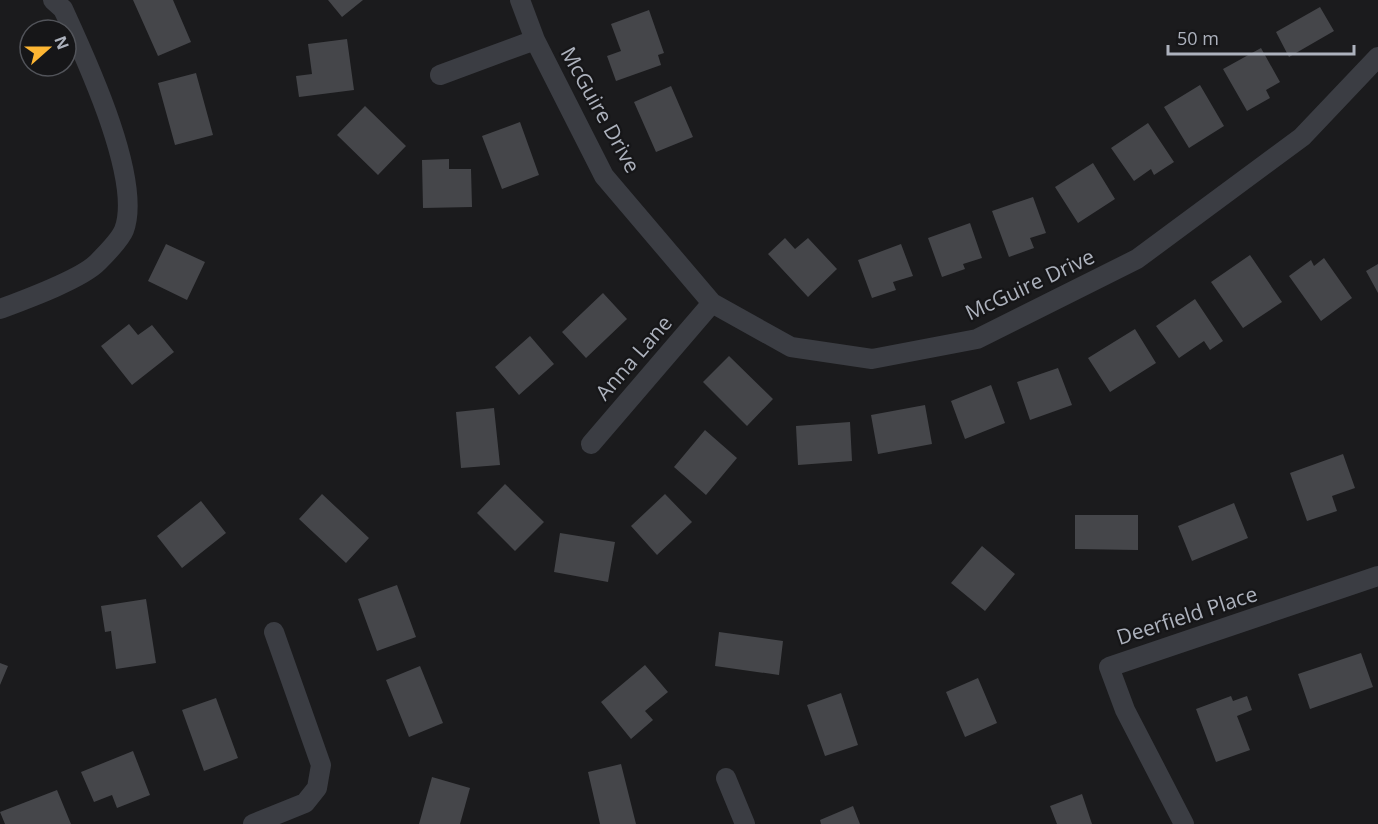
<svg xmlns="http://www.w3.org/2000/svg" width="1378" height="824" viewBox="0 0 1378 824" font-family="'Open Sans',sans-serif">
<rect width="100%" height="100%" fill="#1b1b1d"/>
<path fill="#45464a" d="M133,0h40l18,42 -33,14z
M328,0h35l-21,17z
M1320,7l14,24 -45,26 -13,-25z
M649,10l15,43 -6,2 3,10 -45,16 -9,-25 14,-5 -10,-27z
M347,39l7,51 -55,7 -3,-21 16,-2 -4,-30z
M1261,48l19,34 -14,8 4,8 -23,13 -24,-42z
M196,73l17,62 -38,10 -17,-62z
M1200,85l24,41 -35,22 -25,-41z
M671,86l22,51 -37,15 -22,-50z
M365,106l41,40 -28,29 -41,-40z
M520,122l19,53 -37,14 -20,-53z
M1148,123l26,39 -20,13 -3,-6 -17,12 -23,-33z
M449,159v10h22l1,38 -49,1 -1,-48z
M1093,163l22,36 -37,24 -23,-36z
M1033,197l13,36 -16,5 4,10 -25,9 -17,-46z
M970,223l12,35 -19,6 2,5 -23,8 -14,-39z
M785,238l10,11 13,-11 29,31 -29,28 -40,-43z
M166,244l39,18 -18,38 -39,-19z
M901,244l12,32 -20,6 3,8 -24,8 -14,-38z
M1250,255l32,47 -39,26 -32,-46z
M1324,258l28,40 -31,23 -32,-45 22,-16 3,6z
M1378,264v29l-12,-22z
M603,293l24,26 -41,39 -24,-26z
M1195,299l28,42 -13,9 -6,-9 -25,17 -23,-32z
M129,324l9,11 14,-10 22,27 -42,33 -31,-39z
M1135,329l21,34 -46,29 -22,-34z
M530,336l24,28 -35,31 -24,-28z
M729,356l44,43 -26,27 -44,-44z
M1058,368l14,37 -42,15 -13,-38z
M991,385l14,38 -40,16 -14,-38z
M925,405l7,39 -54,10 -7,-39z
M494,408l6,57 -39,3 -5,-56z
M850,422l2,39 -54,4 -2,-39z
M705,430l32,28 -31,37 -32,-28z
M1343,454l12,34 -23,8 5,15 -30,10 -17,-48z
M505,484l39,38 -29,29 -38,-38z
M322,494l47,44 -23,25 -47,-44z
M665,494l27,28 -35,33 -26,-29z
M201,501l25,32 -44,35 -25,-32z
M1234,503l14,35 -56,23 -14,-35z
M1075,515h63v35l-63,-1z
M560,533l55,9 -7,40 -54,-10z
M982,546l33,28 -30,37 -34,-28z
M397,585l19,52 -39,14 -19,-52z
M146,599l10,64 -40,6 -5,-38 -6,1 -4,-26z
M719,632l64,9 -4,34 -64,-9z
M1361,653l12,34 -63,22 -12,-35z
M0,663l8,3 -8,19z
M645,665l23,27 -23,19 8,9 -22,19 -30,-37z
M420,666l23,57 -34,14 -23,-57z
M978,678l19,45 -32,14 -19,-45z
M841,693l17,52 -33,11 -18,-51z
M1231,696l2,5 14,-5 5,14 -15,6 13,34 -34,12 -20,-53z
M216,698l22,60 -34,13 -22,-61z
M133,751l17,44 -33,13 -5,-13 -18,7 -13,-30z
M621,764l15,60h-36l-12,-52z
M432,777l38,11 -10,36h-41z
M57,790l14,34h-66l-5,-12z
M1082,794l10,30h-35l-7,-18z
M853,806l7,18h-39l-1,-4z"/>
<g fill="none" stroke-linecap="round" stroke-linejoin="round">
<path stroke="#3b3d43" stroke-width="20" d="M520,0l15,40 69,136 108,127 79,44 81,12 105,-20 160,-80 165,-122 76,-80
M440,75l95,-35
M0,309c24,-9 82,-30 98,-47 8,-8 22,-22 26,-32 19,-50 -39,-173 -61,-221l-10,-9
M591,444l121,-141
M726,778l19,46
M253,824l52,-21 12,-15 4,-23 -47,-133
M1184,824l-59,-114 -16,-43 269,-91"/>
</g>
<g text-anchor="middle" stroke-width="4.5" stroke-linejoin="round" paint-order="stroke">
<g font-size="21" fill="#adb2bd" stroke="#161618">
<text transform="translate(600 110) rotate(61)" y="7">McGuire Drive</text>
<text transform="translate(1030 285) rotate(-25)" y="7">McGuire Drive</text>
<text transform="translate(634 358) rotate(-49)" y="7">Anna Lane</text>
<text transform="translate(1187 616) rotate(-18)" y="7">Deerfield Place</text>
</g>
</g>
<g transform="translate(48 48) rotate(69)"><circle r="28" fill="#161618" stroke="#52545a" stroke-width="1.5"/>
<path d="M0-4.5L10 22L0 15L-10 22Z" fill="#fdb633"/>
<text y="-9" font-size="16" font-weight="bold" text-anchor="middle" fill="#adb2bd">N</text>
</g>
<path d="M1168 45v9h186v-9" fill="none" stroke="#adb2bd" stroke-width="3"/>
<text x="1177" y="45" font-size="18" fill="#adb2bd" stroke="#161618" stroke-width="4.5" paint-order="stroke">50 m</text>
</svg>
